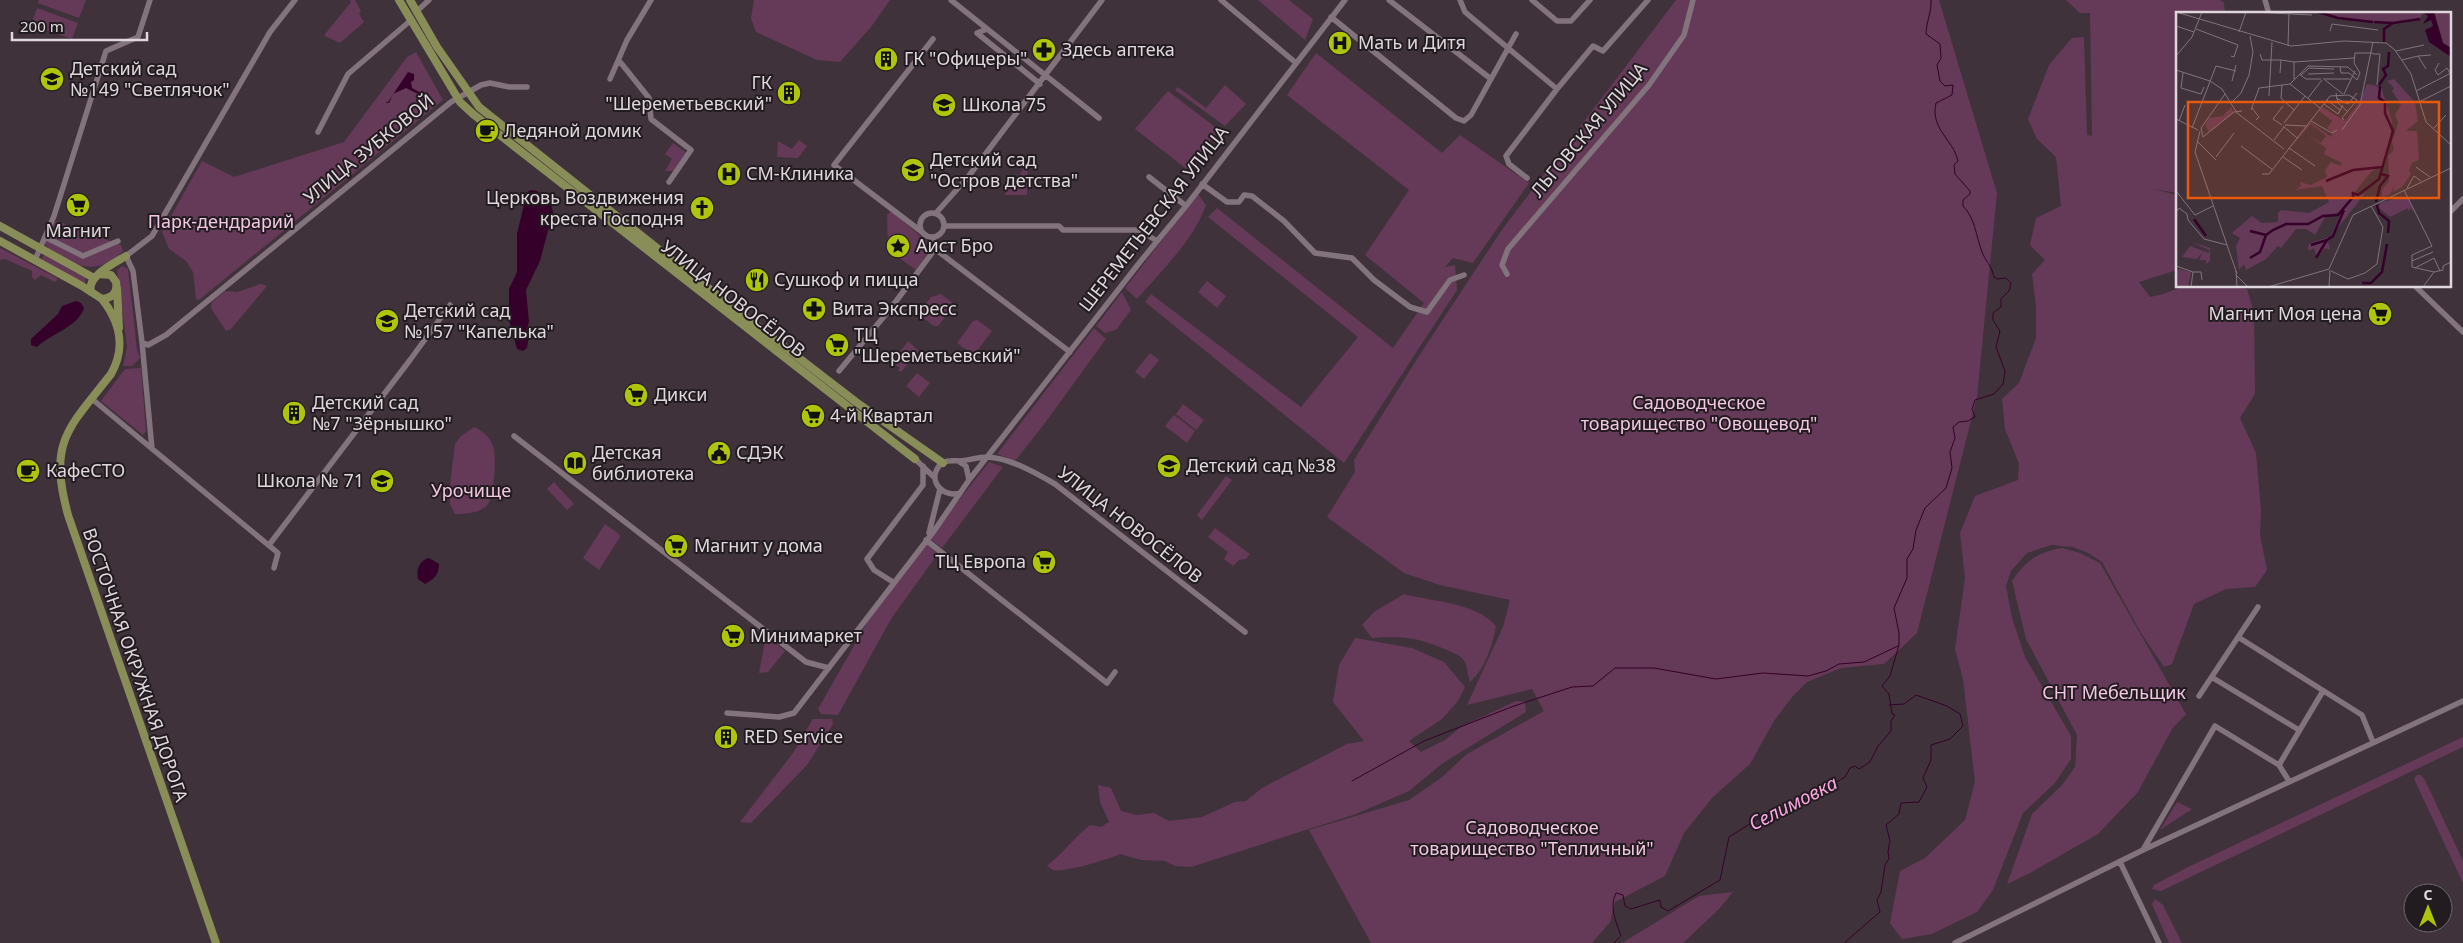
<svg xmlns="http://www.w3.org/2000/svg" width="2463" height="943" viewBox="0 0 2463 943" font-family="'Noto Sans',sans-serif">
<rect width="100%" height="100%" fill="#40323b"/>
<path fill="#653958" d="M39,0h47l-7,18 -41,-15z
M350,0h5l6,11 -2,3 5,8 -24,21 -15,-7v-2l26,-32z
M754,0h136l-19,27 -31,35 -23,-2 -61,-28 -5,-14z
M1258,0h31l24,19 -8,21z
M1676,0h263l58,193 -20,204 -60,236 -33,31 -43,4 -34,14 -14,14 -19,25 -24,43 -37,33 -29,36 -19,43 -50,26 -5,20 -18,21h-221l-62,-113 100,-30 32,-22 26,-24 77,-43 -12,-22 -65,16 36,-78 7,-27 -70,-15 -36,-12 -77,-56 28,-45 -1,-12 63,-101 84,-128z
M2066,0h154l4,3 1,11h-48v179l-24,-4 24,6v75l-38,12 11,15c14,-2 26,-9 38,-11 18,-2 41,-1 59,3l7,23 1,82 -15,24 16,35 5,57 -1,25 7,35 -12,17 -29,2 -32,15 -22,60 -8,3 -23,-34 -39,-71 -14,-9 -15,-6 -22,-2 -24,8 -16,18 -5,15 6,32 13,39 46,79v23l-16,24 -32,30 -30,77 -16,22 -45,22 -30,5 -12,-16 10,-52 25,-13 40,-38 10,-38 -12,-103 -8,-30 10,-71 -5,-45 15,-37 43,-16 1,-16 -14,-35 -3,-30 17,-16 17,-45v-32l-4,-32 13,-14 -15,-15 6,-27 25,-12 -5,-49 -19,-18 -9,-20 21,-54 23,-27 12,-1 3,98 5,1 -2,-123h-10z
M37,8l41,15 -6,16 -41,-14z
M416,52l27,48 -244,200 -3,-1 -3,-27 -7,-11 -17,-12 -7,-17 40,-71 32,16 110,-35 63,-85z
M1316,53l126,100 18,-18 69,48 -56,80 -20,-5 -8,9 10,-2 2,25 -113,173 -199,-161 6,-8 150,113 57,-70 -150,-120 9,-9 176,140 31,-45 -59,-48 44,-65 -122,-95z
M1225,85l21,19 -21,22 -50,-36 3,-3 28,21z
M1168,91l51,39 -31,40 -53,-41z
M799,140l8,6 -9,12 -21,-1 1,-16 14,8z
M673,143l14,10 -12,18h-10l7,-12 -7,-5z
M1028,163l-1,32h-23z
M1198,194l8,11c-12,35 -45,66 -69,94l-12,-11z
M891,211l40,34v3l-15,22 -28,-20 -1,-35z
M57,221l64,24 2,6c-20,21 -41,19 -64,5 -7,-4 -11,-6 -14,-13l8,-21z
M0,248l57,30v2l-2,2 -14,-7 -6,5 -3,-3v-6l-27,-12 -5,1z
M44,255l41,23 1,2 -2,4 -43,-25z
M122,266l6,3 9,81 3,8 -8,8h-9l4,-19 -10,-77z
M1207,281l19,15 -9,12 -19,-16z
M261,284l6,2 -36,43 -5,2 -15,-23 1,-6 13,-11 12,1z
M1122,292l9,18 -15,20 -11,3 -9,-7z
M941,294l12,9v4l-15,19h-4l-15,-11v-3l12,-15z
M977,320l15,11 -18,24 -17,-12 16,-22z
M1094,328l12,11 -61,84 -30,38 -18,-7z
M908,341l11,10 -18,21 -3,-2 2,-2 -6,-4 1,-5z
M1150,353l9,7 -15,19 -9,-7z
M141,368l5,63 -3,4 -42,-34 24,-32z
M917,373l13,10 -11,14 -13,-11z
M1183,404l21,16 -8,10 -20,-16z
M1174,415l21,16 -8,12 -22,-17z
M474,427c8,3 16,10 19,19 4,10 1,49 -5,58 -6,9 -23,10 -33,10l-5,-10 -1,-11 6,-49 6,-8z
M989,462l14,5 -61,81 -13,-10z
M1226,476l6,4 -30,40 -5,-5z
M554,482l20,22 -7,6 -20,-21z
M605,524l14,10 1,3 -21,33 -16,-12z
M1215,528l35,26 -4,5 -7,1 -6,6 -9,-7 4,-7 -20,-15z
M926,542l13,10 -48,67 -53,96 -17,-1 -3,-5 50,-88z
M2062,548l18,5 20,10 86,151 -14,15 -34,63 -40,42 -68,39 -23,11 25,-70 30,-29 13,-18 2,-32 -51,-96 -14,-58c13,-20 26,-29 50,-33z
M1404,594c29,8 71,8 92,32 -4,20 -10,42 -26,56 -3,-8 -2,-19 -9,-25 -4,-3 -10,-5 -14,-7 -26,-12 -47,-15 -75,-12l-10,-13 12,-13z
M766,636l19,15 -17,21 -9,1z
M1355,638l57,10 32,14 21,25 -7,14 -16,18 -33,22 12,11 24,-12 16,-13 55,-26 9,1 1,10 -83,51 -34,28 -53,23 -165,53 -16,-1 -10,-5 -24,-1 -21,-6c-10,5 -57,19 -67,16 0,0 -6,-4 -6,-4 16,-13 27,-28 43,-41l11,2 8,-5 -9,-20 -2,-17 13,3 10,23 16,4 17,-2 15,8 33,-4 33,-15 11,-1 16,-13 85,-44 17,-3 -31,-39 6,-37z
M813,719h19l1,5 -26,41 -56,58 -11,-1 53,-69z
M2463,737v10l-15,7 -287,137 -9,-2 2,-4 34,-18z
M2417,775h4l4,5 38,81v22l-49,-104z
M2177,802l15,7 -32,21z
M1733,892l-14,17 -36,34h-61l77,-47z
M2155,899l8,6 19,38h-13l-17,-39z"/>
<path fill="#350029" d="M408,72l6,2v6l-3,2 1,6 14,8 6,-2 -8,3 -18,-9 -13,6 -4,9h-4l3,-1z
M531,190l6,1 13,11 3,10 -13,49 -14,29 3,32 -3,10 3,4 -2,12 -4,3 -6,-2 -8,-29v-31l8,-17v-38l10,-42z
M76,301l5,2 3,5c-6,19 -32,25 -47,39l-6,-2v-6l27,-25 4,-8z
M429,558l10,6c0,11 -5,15 -14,20l-7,-5c-2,-8 1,-19 11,-21z"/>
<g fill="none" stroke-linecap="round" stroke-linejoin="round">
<path stroke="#350029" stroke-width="1" d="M1352,781l72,-40 90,-35 58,-19 21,-1 22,-18h39l62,11 47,-6 45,3 18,-5 13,-7 25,-2 34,-16
M1614,943l7,-7c-5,-15 -12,-28 -5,-43l7,2 2,11 6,3 29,-9 1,7 7,4 52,-31 9,-43 38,-24 13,-2 27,-12 38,-22 5,-9 5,-2 4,3 11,-7 8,-16 13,-15v-10l4,-6 -3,-1 -3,-20 -7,-8 8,-10 9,-31v-12l-5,-25 13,-30v-19l6,-10 3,-19 9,-22 21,-20 6,-20 -2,-16 5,-14 -2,-11 6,-5 9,-1 7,-4 -3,-8 3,-9 19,-6 9,-10 2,-13 -9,-24 4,-16 -7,-11v-7l8,-6v-8l8,-8 2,-8 -5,-5 -9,1 -3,-2c-3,-13 -8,-15 -12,-25 -6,-16 -7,-34 -19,-46v-6l7,-6v-3l-15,-17 -1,-9 4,-4c-5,-22 -28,-32 -22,-58l16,-8 1,-10 -8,1 -5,-5 -3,-16 4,-7 -1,-14 -14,-10c0,-12 6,-22 5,-34
M1844,943l36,-31 -3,-12 4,-8 4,-27 4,-6 -1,-8 2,-10 -4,-16 13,-11 2,-11 18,-1 8,-15 -4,-9 8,-18v-15l19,-6 13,-13 -3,-12 -13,-8 -31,-11 -12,9 -15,1"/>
<path stroke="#82737d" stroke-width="5.5" d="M295,0l-25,32 -118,204 -26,20 7,15 9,71 6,3 18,-10 285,-233 30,-17 9,-2 19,4h18
M951,0l148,118
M1221,0l75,63
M1389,0l102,79
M1460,0l5,12 92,77
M1532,0l25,21h14l19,-21
M2265,0l4,14
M416,12l13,-12
M1331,17l125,101 8,3 7,-6 45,-81
M987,29l-10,4 63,51
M621,63l28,35 2,21 40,31 -22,32
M610,79l17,-39 24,-40
M318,132l30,-58 62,-53
M1149,177l37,29
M1527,178l-18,-14 -3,-8 51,-67 36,-43 10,5 45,-51
M1202,184l25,18h12l5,-7 8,1 32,25 31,32 37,5 22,22 36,27 17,5 23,-32 14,-5
M920 225a12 12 0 1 1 24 0a12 12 0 1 1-24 0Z
M936,213l32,-36 134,-177
M2449,213l14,-14
M944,226h115l4,4h76l18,11
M922,232l-88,-67 99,-126
M45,237l38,19 35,-15
M933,237l2,12 135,103
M35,260l19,-44 52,-165 32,-14 12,-37
M1507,274l-5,-9 6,-16 141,-164 35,-50 9,-35
M2415,286l48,46
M142,342l10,107
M839,371l52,-63 44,-59
M92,399l186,154 -4,15
M514,436l292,226 23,6
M915,459l20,19
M958,461l8,5 3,14
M960,493c-16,5 -33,-11 -21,-27 6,-7 14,-5 21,-5 9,-1 19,-4 27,-4 23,1 49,16 68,27l190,148
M929,533l11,-44
M926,540l181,143 8,-11
M269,545l141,-185 40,-55
M893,582l-19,-12 -7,-11 56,-74v-19
M2238,637l124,78 11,27
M2213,678l86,52
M2199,696l59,-89
M727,713l52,4 15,-4 140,-182 35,-51 171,-218 46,-56 159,-206
M2279,765l44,-74
M2143,850l72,-124 64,39 10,16
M2120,862l39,81
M1955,943l188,-93 320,-149"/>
<path stroke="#898d57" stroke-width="8" d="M399,0l61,102 13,12 442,345
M410,0l27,47 42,60 207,164 170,131 87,61
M0,226l94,52
M0,241l82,45 20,13c10,-1 16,-6 14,-17l-5,-7 -12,-1
M117,288l2,40
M91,292c-5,-16 24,-29 35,-36
M102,299c18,23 24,49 9,75 -43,55 -63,67 -43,141l148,428"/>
</g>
<defs>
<g id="hospital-disc" transform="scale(1.25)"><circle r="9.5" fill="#afc507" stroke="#221c20"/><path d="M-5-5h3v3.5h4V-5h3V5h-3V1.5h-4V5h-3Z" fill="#111"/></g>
<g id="pharmacy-disc" transform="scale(1.25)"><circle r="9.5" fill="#afc507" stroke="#221c20"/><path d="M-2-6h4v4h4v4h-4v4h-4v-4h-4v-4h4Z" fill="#111"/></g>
<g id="building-disc" transform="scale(1.25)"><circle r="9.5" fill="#afc507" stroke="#221c20"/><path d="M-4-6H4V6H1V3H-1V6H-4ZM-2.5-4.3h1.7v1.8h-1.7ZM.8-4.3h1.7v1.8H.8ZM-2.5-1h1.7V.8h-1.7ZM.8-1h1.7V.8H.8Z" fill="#111"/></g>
<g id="school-disc" transform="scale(1.25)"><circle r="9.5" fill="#afc507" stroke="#221c20"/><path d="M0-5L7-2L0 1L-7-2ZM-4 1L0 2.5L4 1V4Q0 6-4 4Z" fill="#111"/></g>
<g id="cafe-disc" transform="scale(1.25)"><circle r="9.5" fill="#afc507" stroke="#221c20"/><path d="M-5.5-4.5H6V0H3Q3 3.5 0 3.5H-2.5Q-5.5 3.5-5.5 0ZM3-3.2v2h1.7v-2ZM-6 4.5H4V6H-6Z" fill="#111"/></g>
<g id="supermarket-disc" transform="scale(1.25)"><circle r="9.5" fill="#afc507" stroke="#221c20"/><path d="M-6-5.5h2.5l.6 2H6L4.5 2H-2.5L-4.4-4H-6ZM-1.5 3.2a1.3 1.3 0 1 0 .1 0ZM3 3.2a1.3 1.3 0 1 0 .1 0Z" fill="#111"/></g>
<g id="church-disc" transform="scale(1.25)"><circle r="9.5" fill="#afc507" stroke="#221c20"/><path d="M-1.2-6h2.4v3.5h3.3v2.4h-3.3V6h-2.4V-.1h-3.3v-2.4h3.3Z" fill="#111"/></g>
<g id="sight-disc" transform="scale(1.25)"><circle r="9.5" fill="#afc507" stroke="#221c20"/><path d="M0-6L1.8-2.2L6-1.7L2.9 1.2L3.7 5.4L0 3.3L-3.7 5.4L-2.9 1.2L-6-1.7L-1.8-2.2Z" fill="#111"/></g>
<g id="restaurant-disc" transform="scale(1.25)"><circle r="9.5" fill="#afc507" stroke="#221c20"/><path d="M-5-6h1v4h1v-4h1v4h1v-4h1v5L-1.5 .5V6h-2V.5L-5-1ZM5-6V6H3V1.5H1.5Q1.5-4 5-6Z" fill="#111"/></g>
<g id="civic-disc" transform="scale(1.25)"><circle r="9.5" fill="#afc507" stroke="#221c20"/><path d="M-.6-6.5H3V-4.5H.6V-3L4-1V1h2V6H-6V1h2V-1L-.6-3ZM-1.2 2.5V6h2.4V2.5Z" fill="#111"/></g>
<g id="library-disc" transform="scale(1.25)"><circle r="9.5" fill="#afc507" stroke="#221c20"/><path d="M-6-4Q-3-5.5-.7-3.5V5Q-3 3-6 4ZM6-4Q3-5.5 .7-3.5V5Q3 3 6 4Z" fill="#111"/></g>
</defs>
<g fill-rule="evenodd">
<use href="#hospital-disc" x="1340" y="43"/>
<use href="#pharmacy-disc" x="1044" y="50"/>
<use href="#building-disc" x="886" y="59"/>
<use href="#school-disc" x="52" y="79"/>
<use href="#building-disc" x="789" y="93"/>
<use href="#school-disc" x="944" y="105"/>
<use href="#cafe-disc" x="487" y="131"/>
<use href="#school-disc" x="913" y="170"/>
<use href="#hospital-disc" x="729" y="174"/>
<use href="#supermarket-disc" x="78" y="205"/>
<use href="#church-disc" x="702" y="208"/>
<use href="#sight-disc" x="898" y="246"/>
<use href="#restaurant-disc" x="757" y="280"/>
<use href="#pharmacy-disc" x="814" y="309"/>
<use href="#supermarket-disc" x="2380" y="314"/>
<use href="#school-disc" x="387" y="321"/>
<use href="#supermarket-disc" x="837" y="345"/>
<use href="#supermarket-disc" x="636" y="395"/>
<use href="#building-disc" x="294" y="413"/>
<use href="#supermarket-disc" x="813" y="416"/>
<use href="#civic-disc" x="719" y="453"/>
<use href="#library-disc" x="575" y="463"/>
<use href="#school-disc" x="1169" y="466"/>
<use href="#cafe-disc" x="28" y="471"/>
<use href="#school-disc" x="382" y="481"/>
<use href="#supermarket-disc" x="676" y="546"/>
<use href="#supermarket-disc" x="1044" y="562"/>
<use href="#supermarket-disc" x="733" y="636"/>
<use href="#building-disc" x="726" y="737"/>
</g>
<g text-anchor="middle" stroke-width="4" stroke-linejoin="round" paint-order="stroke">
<g font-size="18" fill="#e0d7dd" stroke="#221c20" text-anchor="start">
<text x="1358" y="49">Мать и Дитя</text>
<text x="1062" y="56">Здесь аптека</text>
<text x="904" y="65">ГК "Офицеры"</text>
<text x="70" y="75">Детский сад<tspan x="70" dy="21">№149 "Светлячок"</tspan></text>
<text x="772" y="89" text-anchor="end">ГК<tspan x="772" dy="21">"Шереметьевский"</tspan></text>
<text x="962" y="111">Школа 75</text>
<text x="504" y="137">Ледяной домик</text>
<text x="930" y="166">Детский сад<tspan x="930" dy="21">"Остров детства"</tspan></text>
<text x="746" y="180">СМ-Клиника</text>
<text x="684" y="204" text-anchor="end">Церковь Воздвижения<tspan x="684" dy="21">креста Господня</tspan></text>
<text x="78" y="237" text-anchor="middle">Магнит</text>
<text x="916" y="252">Аист Бро</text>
<text x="774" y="286">Сушкоф и пицца</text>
<text x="832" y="315">Вита Экспресс</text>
<text x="404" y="317">Детский сад<tspan x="404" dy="21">№157 "Капелька"</tspan></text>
<text x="2362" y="320" text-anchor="end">Магнит Моя цена</text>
<text x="854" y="341">ТЦ<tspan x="854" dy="21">"Шереметьевский"</tspan></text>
<text x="654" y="401">Дикси</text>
<text x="312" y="409">Детский сад<tspan x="312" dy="21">№7 "Зёрнышко"</tspan></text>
<text x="830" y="422">4-й Квартал</text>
<text x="592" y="459">Детская<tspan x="592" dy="21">библиотека</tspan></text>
<text x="736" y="459">СДЭК</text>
<text x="1186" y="472">Детский сад №38</text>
<text x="46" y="477">КафеСТО</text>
<text x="364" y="487" text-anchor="end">Школа № 71</text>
<text x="694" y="552">Магнит у дома</text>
<text x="1026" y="568" text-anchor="end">ТЦ Европа</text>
<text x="750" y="642">Минимаркет</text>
<text x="744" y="743">RED Service</text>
</g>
<g font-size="18" fill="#e0d7dd" stroke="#221c20">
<text transform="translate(1589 130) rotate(-50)" y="6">ЛЬГОВСКАЯ УЛИЦА</text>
<text transform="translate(369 149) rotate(-39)" y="6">УЛИЦА ЗУБКОВОЙ</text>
<text transform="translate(1154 219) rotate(-52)" y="6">ШЕРЕМЕТЬЕВСКАЯ УЛИЦА</text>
<text transform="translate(733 299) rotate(38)" y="6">УЛИЦА НОВОСЁЛОВ</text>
<text transform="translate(1130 525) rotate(38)" y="6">УЛИЦА НОВОСЁЛОВ</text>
<text transform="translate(135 665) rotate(71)" y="6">ВОСТОЧНАЯ ОКРУЖНАЯ ДОРОГА</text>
</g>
<g font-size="18" fill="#f3c7e4" stroke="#221c20">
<text x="221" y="228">Парк-дендрарий</text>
<text x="1699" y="409">Садоводческое<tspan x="1699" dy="21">товарищество "Овощевод"</tspan></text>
<text x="471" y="497">Урочище</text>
<text x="2114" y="699">СНТ Мебельщик</text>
<text x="1532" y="834">Садоводческое<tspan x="1532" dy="21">товарищество "Тепличный"</tspan></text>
</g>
<g font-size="19" font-style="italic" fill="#fba6e1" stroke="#221c20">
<text transform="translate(1793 803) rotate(-27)" y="7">Селимовка</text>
</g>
</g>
<g transform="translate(2176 12)">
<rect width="275" height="275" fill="#40323b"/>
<path d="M144,0h103l-3,7 -27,4 -55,-5zM258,0h17v36l-8,-5zM218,67l21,23 3,19 -12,10h11l2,29 -7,3 -3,7 2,4 -9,13 -9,5 2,-8 -5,11 -8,2v-7l7,-9 -1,-25 6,-6 -2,-8 6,-19 -3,-9 6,-9 -9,-14 2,-3 -7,-7zM191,72l14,3 11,34 -2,21 -6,24 -12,5 -23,28 16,-6 -37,48 2,9 -5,-2 -8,9 -3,-9 -5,3 -1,-4 1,-3 22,-8 11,-25 -17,6 -10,18 -9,-6h-10l-15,19 -3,-2 -12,13 -20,11 -2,-6 -5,6 -3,-24 4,-8 -8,-5 20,-17 10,7 16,-1v-9l3,-3 28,3 20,-11 -7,-16 -27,4 6,-4 -1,-4 11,3 16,-8 -2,-7 6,-8 10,4 1,-3 -18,-9 2,-6 -21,-15 16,10 5,-7 -15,-12 -21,24 20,-26 21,15 2,-4 -6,-5 5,-7 -13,-10 3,-4 23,14 15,-20zM55,95l3,5 -25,20 -4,-7 4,-7 14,-2zM224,186l8,1 6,13 -4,-4 -2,4v-4l-18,9 -12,-10 3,-5zM16,230l18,6v13l-4,3v-4h-7l4,-8 -6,7 -15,-2 8,-11 19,7v-3zM3,257l12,3 -3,15h-12v-15z" fill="#653958"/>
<path d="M247,0h11l9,31 8,5v9l-22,-15 -4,-12 8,-4 -2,-6 -8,4 5,-8z" fill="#350029"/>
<path fill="none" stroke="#350029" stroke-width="2.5" d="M142,0l20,6 35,4M198,10l19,1 27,-4M208,30v-13l9,-6M203,73l7,-10 -3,-6 5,-3 1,-14M150,169l27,-11 29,-3M200,190l4,-16 8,-10 -7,-2M201,193l2,8 10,8 -1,12M18,207l12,17M74,219l16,4M135,233l16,-5M74,246l10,-6 6,-17 7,-5 13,-6h22l15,-8 15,-1 15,-18v-4l5,2 21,-16 14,-48 -8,-18v-11l-6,-4 1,-12M140,246l11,-18 6,-4 11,-26M186,271h9l11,-11 5,-28"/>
<path fill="none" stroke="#80747c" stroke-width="1" d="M0,0l115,34 53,-5 42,2 9,7 16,24 15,48 25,23M75,0l61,3M0,14l18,6M20,17l42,16M154,19l2,-7 46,6M63,20l7,-20M112,34l1,-34M220,39l28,-6M84,42l2,6h19l-1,13M197,42h7l-3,31M0,44l16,-19 10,-25M55,44l3,1 4,-12M105,48l13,2 60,-4M226,48l16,-4M263,51l-4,7 3,5 9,-7 3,5M164,55l1,6h8l8,7M250,57l-8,-13 13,-1M0,58l34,11 12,8 15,24 47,36M7,61l-2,15 20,6 3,-7M123,62l7,5h15M132,62l26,-1M125,63l8,-7 25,1M118,67v-17M147,67h27M149,68l18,14M181,68l3,-7 -6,-10 1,-10h18M56,69l4,-16M114,72l18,-18 40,1 9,8M114,72l30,24M106,73l-1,13 13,12M240,79l35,-18M160,81l2,10 9,8M49,82l-24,34 2,9 31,-25 8,-1M168,82l11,-23M93,84l3,-54M132,86l14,-18M160,86l12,6 9,-11M151,88l13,10M243,90l32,-16M55,91l10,-10 8,-18 4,-23 -3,-16M148,92l14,10 5,-9M76,96l7,9 -3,3M75,98l8,-22 31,-4M0,107l22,11M3,109l6,-16M135,109l21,12 5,-3M108,111l21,-27M106,113l-9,-6 10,-13M109,113l21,1M107,114l14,12M16,116l24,-62 20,5M258,116l12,-13M166,118l18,-25 13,-63M24,119l-5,21 42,122M98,128l10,-13M22,130l18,18M65,134l32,24M113,136l26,18M40,145l18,-24M107,145l19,13M240,155l14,10M86,162h7l61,-78 19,-1 8,5 -15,18 2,2M231,176l7,-12 7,5M228,178l28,56 -20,9v12l22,5 -11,15M0,179l19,24 18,-9M0,200l3,-4 8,6 1,6 16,19 23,6M236,249l21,-9M0,254l17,6 -2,15M239,256l19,-10 6,13M60,259l1,16M155,259l17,8 17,-6 12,-9 6,-37 -12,-21M17,260h8l1,8M258,260l9,-2v-4l8,-4M60,263l12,12M92,275l61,-18 24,-54 98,-47M153,275l1,-17"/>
<path fill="#e8590c" fill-opacity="0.15" stroke="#e8590c" stroke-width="2.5" d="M12,90h251v96h-251z"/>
<rect width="275" height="275" fill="none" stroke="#e0d7dd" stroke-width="2.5"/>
</g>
<g transform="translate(2428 908)"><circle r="24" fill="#221c20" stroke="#6e676c"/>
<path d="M0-4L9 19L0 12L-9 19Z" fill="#afc507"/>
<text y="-8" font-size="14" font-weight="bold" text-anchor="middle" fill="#e0d7dd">С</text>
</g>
<path d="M12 32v8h135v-8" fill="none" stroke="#e0d7dd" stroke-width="2.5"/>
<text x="20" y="32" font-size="15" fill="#e0d7dd" stroke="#221c20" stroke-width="4" paint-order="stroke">200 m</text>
</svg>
